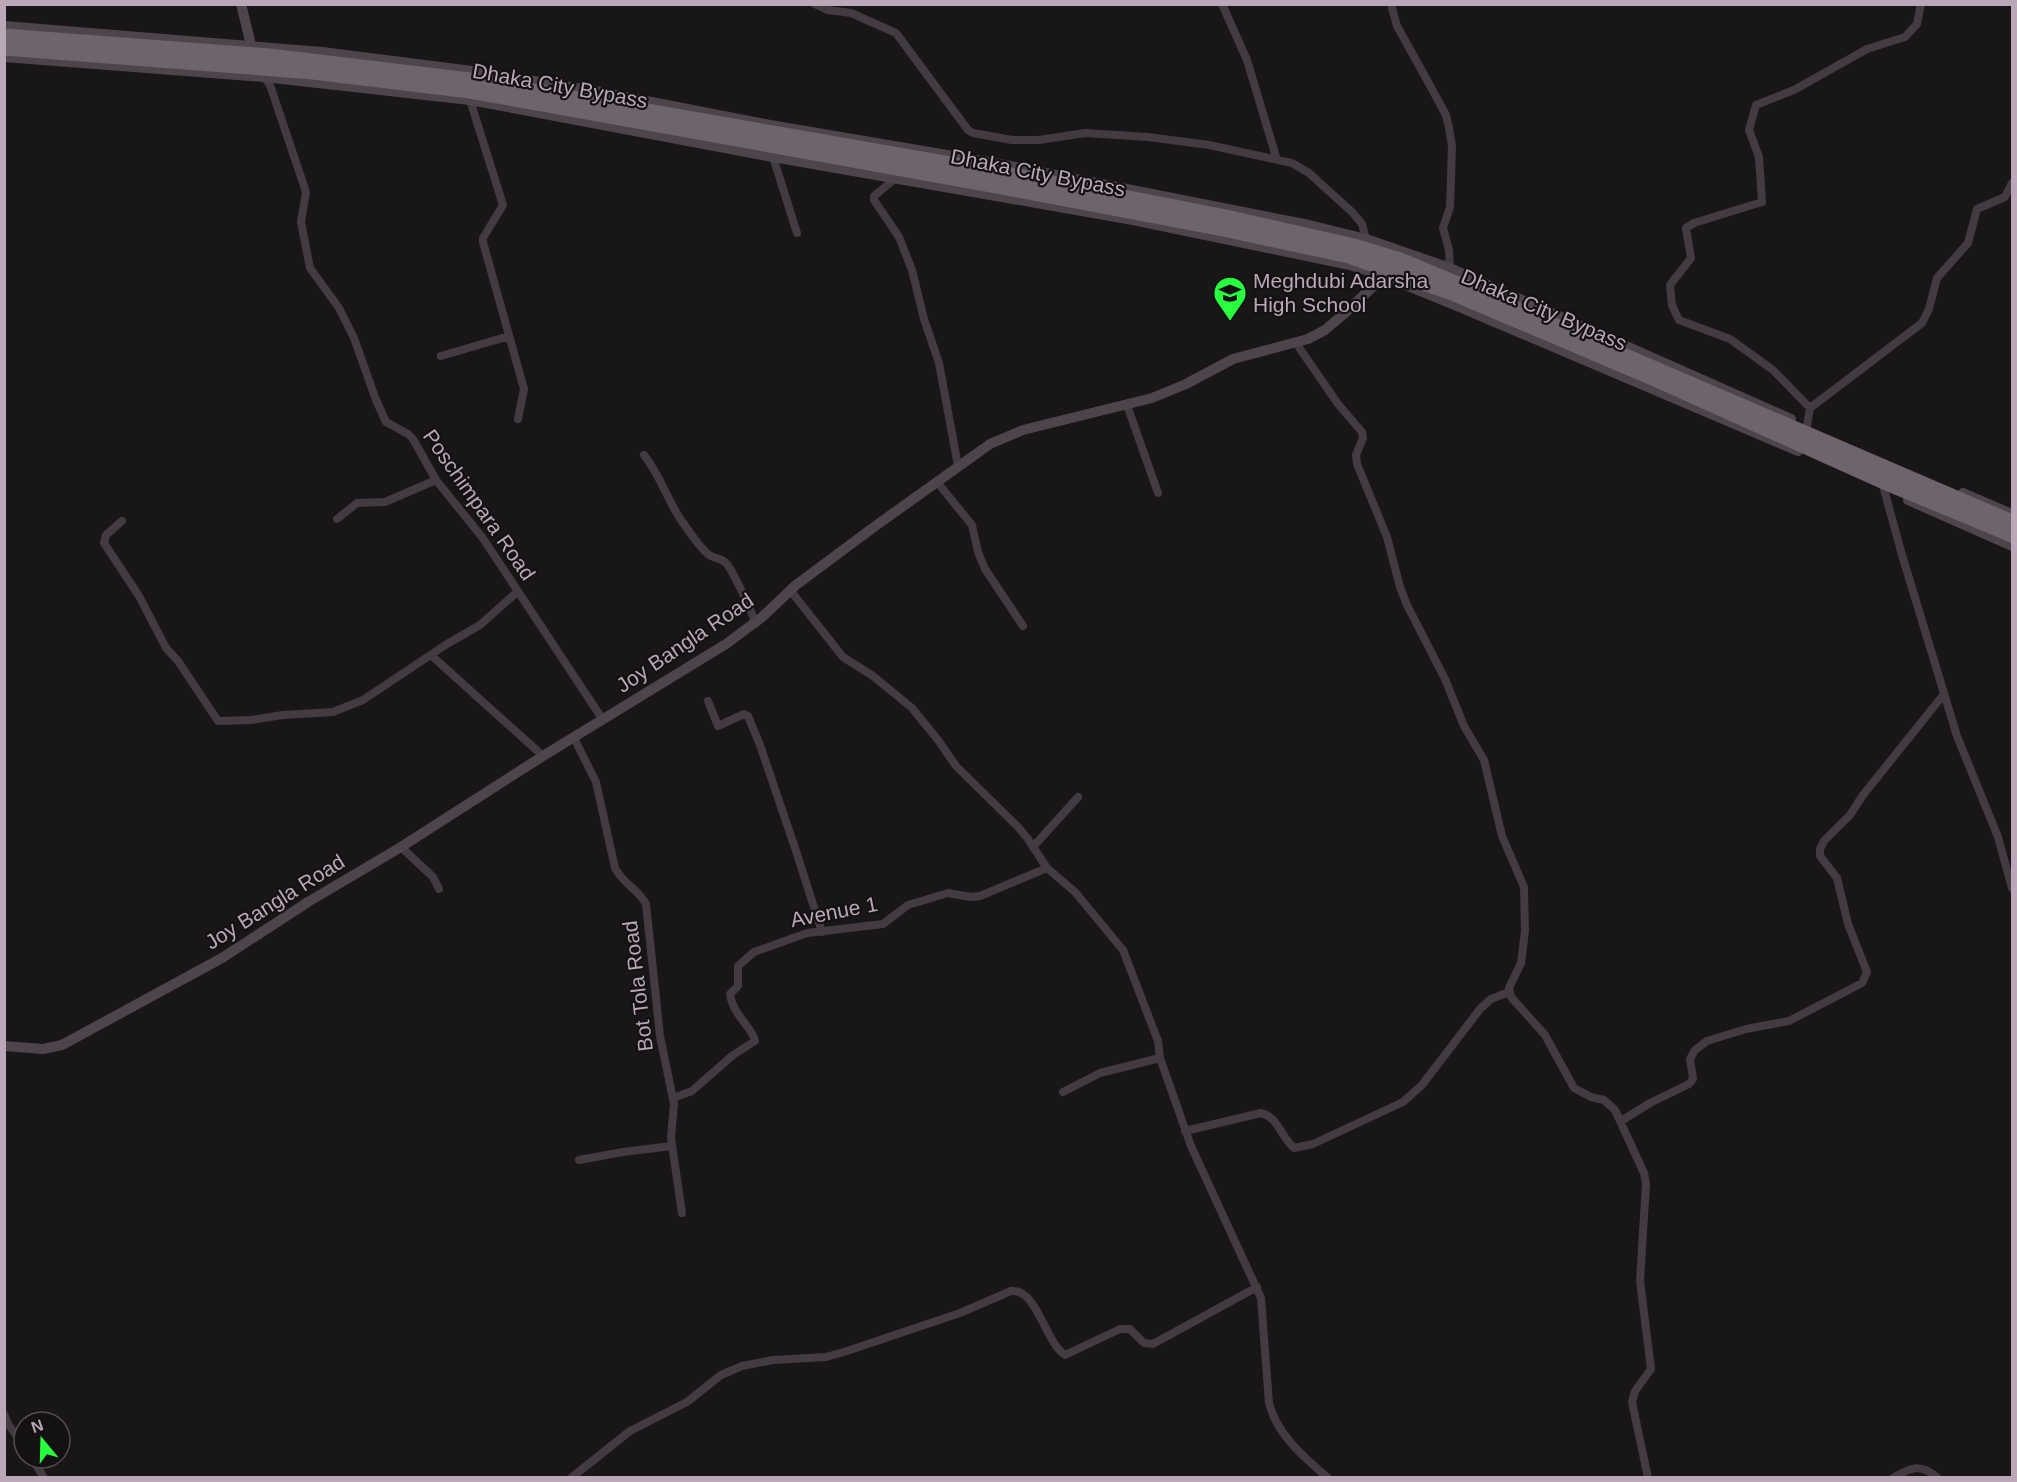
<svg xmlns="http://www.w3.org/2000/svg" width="2017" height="1482" viewBox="0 0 2017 1482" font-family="Arial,sans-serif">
<rect width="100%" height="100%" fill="#191618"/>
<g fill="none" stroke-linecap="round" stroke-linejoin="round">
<path stroke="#433b41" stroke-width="8" d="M815,4l13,6 23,3 45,20 72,97 5,3 39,7h27l46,-7 63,4 61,8 83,18 17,10 44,40 9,11 4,15
M1222,4l25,56 30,100
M1391,4l6,22 30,54 19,35 3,13 3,18 -2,61 -7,21 6,22 1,18
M264,77l6,8 36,107 -5,30 9,46 29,40 15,30 22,62 10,22 22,12 5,5 23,41 46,57 121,183
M470,100l33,105 -20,33v4l41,147 -6,30
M773,157l24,76
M896,178l-22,18v4l25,37 13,33 12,49 15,44 19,103
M1296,343l42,61 24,28 1,6 -7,17 1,9 30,73 13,50 7,18 38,74 19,47 20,34 18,76 22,51 1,44 -4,32 -12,25 2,9 34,38 29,53 17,9 13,3 11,10 29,63 2,11 -6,97 11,88 -16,22 -3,11 16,76
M441,356l68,-20
M1127,405l31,88
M1810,408l112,-85 7,-14 8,-31 31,-35 9,-34 28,-12 7,-14
M1807,426l3,-18 -37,-38 -43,-31 -51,-19 -7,-15 -2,-20 21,-27 -5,-30 8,-5 68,-21 -3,-45 -10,-27 7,-25 38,-15 73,-41 38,-12 12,-13 4,-20
M644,455c16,20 23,44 37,65 6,8 21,32 30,36 6,3 11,2 16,8 12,18 20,39 29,59
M937,482l35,43 6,27 7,17 38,57
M1884,489l18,66 55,181 41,101 14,51
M337,519l20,-16 28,-1 51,-22
M122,521l-16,14 -2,8 35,53 27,52 12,13 40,60 33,-1 32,-5 50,-3 30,-12 84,-56 33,-19 37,-33
M790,590l53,67 30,19 39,32 26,32 18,26 62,61 10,12 19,29 28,24 48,58 35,91 2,17 31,88 70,152 8,105c8,32 35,54 59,75
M432,656l111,100
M708,701l10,25 26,-12 4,2 12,29 35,103 27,84
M574,738l22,44 19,86c8,16 23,21 31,36l14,132 14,68 -3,34 11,75
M401,847l32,30 6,12
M1033,847l45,-50
M1063,1092l37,-19 60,-15
M673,1098l19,-7 41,-36 22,-14c-3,-15 -22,-25 -25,-47l8,-8v-20l16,-14 53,-19 76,-9 25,-19 40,-12 23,4 9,-1 67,-28
M1621,1121l29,-18 39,-19 4,-5 -3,-20 5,-9 12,-9 39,-12 43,-8 73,-38 5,-11 -19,-48 -11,-46 -17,-22v-7l4,-8 26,-26 13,-20 81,-101
M1185,1131l76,-18c17,4 20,24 33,35l19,-4 90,-42 19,-17 58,-76 11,-10 18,-7
M579,1160l44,-8 49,-6
M4,1414l4,10 16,22
M32,1458l12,20
M571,1478l59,-47 57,-29 34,-27 21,-9 31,-6 53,-3 21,-6 113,-38 51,-22c26,-3 34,51 54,64l55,-26h10l14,14 9,1 104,-57
M1893,1478c18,-11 28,-15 45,0"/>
<path stroke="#4e454c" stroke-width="10" d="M241,4l10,41
M4,26l318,26 150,19 123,20 175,34 230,39 309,61 57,14 84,29 341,151
M4,57l260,20 206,23 303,57 360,63 217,45 34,11 71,29 343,146
M1963,493l49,21
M1908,500l104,46
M4,1046l39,3 19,-4 160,-87 86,-56 93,-55 142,-91 183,-112 35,-26 35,-33 78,-58 116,-83 33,-14 129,-32 34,-14 47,-25 75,-20 17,-9 20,-17 39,-37"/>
<path stroke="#6f636d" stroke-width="15" d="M4,36l265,20 201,24 526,92 230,45 128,29 46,14 58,24 554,238
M4,48l309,24 157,19 527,95 231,44 121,26 108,39 198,84 229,103 128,53"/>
</g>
<defs>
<g id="school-pin" transform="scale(1.725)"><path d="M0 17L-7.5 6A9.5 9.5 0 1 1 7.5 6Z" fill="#28ff3e" stroke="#141113"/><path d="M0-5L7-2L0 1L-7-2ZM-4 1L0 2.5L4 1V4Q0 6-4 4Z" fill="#111"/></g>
</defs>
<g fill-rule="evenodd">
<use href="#school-pin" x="1230" y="293"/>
</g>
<g text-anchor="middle" stroke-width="4.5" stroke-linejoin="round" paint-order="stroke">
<g font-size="21" fill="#baa7b7" stroke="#141113">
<text transform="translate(560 86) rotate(10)" y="7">Dhaka City Bypass</text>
<text transform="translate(1038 173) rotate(11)" y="7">Dhaka City Bypass</text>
<text transform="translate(1544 310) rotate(23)" y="7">Dhaka City Bypass</text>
<text transform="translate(479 505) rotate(55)" y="7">Poschimpara Road</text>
<text transform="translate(685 643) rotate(-34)" y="7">Joy Bangla Road</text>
<text transform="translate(275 902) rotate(-32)" y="7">Joy Bangla Road</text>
<text transform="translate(834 912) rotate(-11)" y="7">Avenue 1</text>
<text transform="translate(638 986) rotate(-97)" y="7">Bot Tola Road</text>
</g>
<g font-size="21" fill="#baa7b7" stroke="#141113" text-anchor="start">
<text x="1253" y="288">Meghdubi Adarsha<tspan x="1253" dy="24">High School</tspan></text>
</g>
</g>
<rect width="2017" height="1482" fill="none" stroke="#baa7b7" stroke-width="12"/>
<g transform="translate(42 1440) rotate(341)"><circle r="28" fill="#141113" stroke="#564d55" stroke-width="1.5"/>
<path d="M0-4.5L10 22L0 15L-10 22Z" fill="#28ff3e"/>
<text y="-9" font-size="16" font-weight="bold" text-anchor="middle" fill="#baa7b7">N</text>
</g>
</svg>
